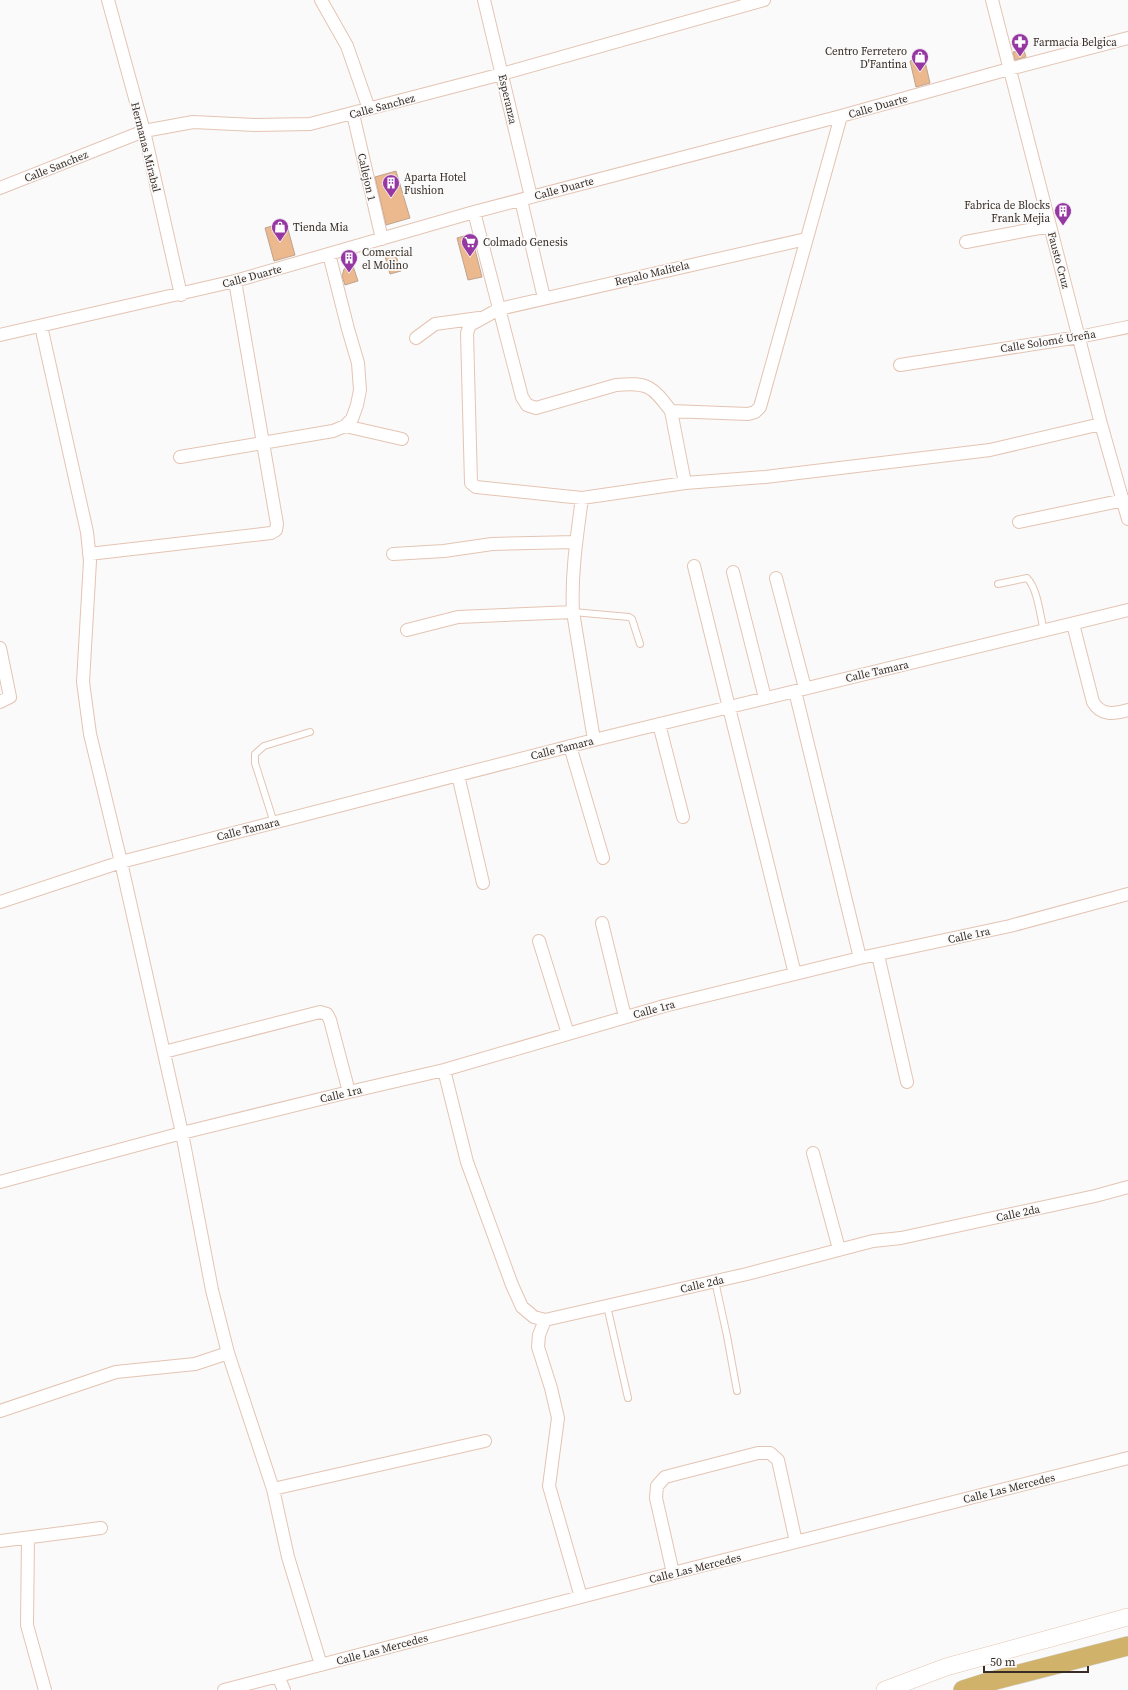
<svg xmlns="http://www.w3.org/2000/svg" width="1128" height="1690" viewBox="0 0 1128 1690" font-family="'Source Serif 4',serif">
<rect width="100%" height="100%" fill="#fafafa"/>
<path fill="#ecb88e" stroke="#bea48f" d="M1024,50l2,7 -11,3 -2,-8z
M924,57l6,26 -14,4 -6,-26z
M396,171l14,47 -24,7 -11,-48z
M286,222l9,33 -21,6 -9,-33z
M471,234l11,43 -14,3 -11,-42z
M395,253l6,18 -11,3 -5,-18z
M353,266l5,15 -13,4 -3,-9 2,-7z"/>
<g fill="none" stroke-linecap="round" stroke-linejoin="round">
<g stroke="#e4c4b3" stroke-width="8">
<path id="lane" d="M998,584l29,-6c11,11 13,38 17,53
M573,612l56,5 3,2 8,25
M274,823l-19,-60v-9l9,-8 46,-14
M715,1281l12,55 10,55
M607,1306l21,92"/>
</g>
<g stroke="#e4c4b3" stroke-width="14">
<path id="street" d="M108,0l36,131 37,164
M321,0l26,46 22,63
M484,0l47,197
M992,0l109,424 27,95
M353,114l29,125
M0,188l144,-57 49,-9 62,3 55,-1 192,-50 262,-74
M521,200l23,98
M474,212l48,185 5,8 9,3 80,-23c32,-3 36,1 55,26l77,3 7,-2 5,-5 81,-291
M806,239l-307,70 -29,16 -3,8 4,150 5,4 106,11 103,-15 80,-6 225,-27 111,-26
M966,242l84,-16
M41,326l46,206 3,29 -7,121 7,52 31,128 61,271 30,157 16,63 45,136 15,68 33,108
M0,335l235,-54 239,-69 367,-96 168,-47 119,-31
M416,338l19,-14 44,-6
M900,365l179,-28 49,-10
M671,411l14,72
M345,426l57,13
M180,457l153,-26 12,-5 7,-7 5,-14 3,-15 -2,-27 -10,-34 -19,-75
M582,498c-5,38 -11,76 -9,114l21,128
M1019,522l105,-22
M89,554l182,-21 5,-3 1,-6 -42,-243
M393,554l51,-3 48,-7 84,-2
M694,566l101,408
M733,572l32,126
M776,578l29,110
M1073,624l20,78c8,14 21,12 35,8
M407,630l51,-13 115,-5
M0,648l10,49 -10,5
M795,691l65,267
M659,724l24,93
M570,746l33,112
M458,775l25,108
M0,902l121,-40 473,-122 534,-130
M602,923l23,94
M539,941l29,93
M878,955l29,127
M164,1052l156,-40 7,2 3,6 19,72
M444,1070l23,92 45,123 10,22 12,10 11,3 202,-46 126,-33 28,-3 194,-42 33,-9
M813,1153l26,96
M0,1182l182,-49 167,-41 95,-22 220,-64 196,-48 150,-32 118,-32
M545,1320l-6,15 -1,12 13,41 7,30 -9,68 32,111
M0,1411l116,-39 79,-8 33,-11
M273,1489l212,-48
M28,1538l-1,87 18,65
M0,1541l101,-13
M673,1573l-17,-75 1,-12 8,-9 93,-24h12l8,7 18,82
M224,1690l54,-14
M284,1690l-6,-14 395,-103 455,-115"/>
</g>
<g stroke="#e4c4b3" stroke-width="18">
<path id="secondary" d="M885,1690l61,-23 182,-50"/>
</g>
<g stroke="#d7d5d3" stroke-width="20">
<path id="primary" d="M963,1690l25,-8 140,-36"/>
</g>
<use href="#lane" stroke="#fff" stroke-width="6"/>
<use href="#street" stroke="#fff" stroke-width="12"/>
<use href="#secondary" stroke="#fff" stroke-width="17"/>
<use href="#primary" stroke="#d0b26b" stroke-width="19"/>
</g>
<defs>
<g id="pharmacy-pin" transform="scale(0.9)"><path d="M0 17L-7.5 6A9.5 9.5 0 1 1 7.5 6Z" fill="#9538a2" stroke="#fafafa"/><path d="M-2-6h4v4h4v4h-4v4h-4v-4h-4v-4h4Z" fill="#fff"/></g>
<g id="shop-pin" transform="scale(0.9)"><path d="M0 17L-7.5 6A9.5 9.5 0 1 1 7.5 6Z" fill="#9538a2" stroke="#fafafa"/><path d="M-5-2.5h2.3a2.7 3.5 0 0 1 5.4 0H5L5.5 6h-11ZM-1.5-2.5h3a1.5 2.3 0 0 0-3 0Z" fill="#fff"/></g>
<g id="building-pin" transform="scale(0.9)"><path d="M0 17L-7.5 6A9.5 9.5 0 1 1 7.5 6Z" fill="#9538a2" stroke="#fafafa"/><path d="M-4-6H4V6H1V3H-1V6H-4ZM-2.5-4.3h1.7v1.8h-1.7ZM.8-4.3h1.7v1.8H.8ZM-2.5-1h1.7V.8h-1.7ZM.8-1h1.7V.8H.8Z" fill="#fff"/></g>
<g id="supermarket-pin" transform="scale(0.9)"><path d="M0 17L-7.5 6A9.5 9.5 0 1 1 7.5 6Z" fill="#9538a2" stroke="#fafafa"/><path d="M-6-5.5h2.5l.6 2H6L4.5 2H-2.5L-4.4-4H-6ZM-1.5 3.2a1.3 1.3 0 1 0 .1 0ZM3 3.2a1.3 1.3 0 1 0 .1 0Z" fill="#fff"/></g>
</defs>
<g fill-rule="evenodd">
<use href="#pharmacy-pin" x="1020" y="42"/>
<use href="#shop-pin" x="920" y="57"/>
<use href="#building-pin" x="391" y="183"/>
<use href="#building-pin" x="1063" y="211"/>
<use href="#shop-pin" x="280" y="227"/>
<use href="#supermarket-pin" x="470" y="242"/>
<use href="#building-pin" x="349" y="258"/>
</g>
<g text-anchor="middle" stroke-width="3.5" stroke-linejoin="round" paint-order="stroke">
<g font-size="11" fill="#382c25" stroke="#fafafa" text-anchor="start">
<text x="1033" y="46">Farmacia Belgica</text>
<text x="907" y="55" text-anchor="end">Centro Ferretero<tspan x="907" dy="13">D'Fantina</tspan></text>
<text x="404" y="181">Aparta Hotel<tspan x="404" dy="13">Fushion</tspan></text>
<text x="1050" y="209" text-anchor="end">Fabrica de Blocks<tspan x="1050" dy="13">Frank Mejia</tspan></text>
<text x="293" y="231">Tienda Mia</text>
<text x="483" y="246">Colmado Genesis</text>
<text x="362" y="256">Comercial<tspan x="362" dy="13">el Molino</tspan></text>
</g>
<g font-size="11" fill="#382c25" stroke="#fafafa">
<text transform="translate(508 99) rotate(77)" y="4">Esperanza</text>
<text transform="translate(382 106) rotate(-15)" y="4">Calle Sanchez</text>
<text transform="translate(878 106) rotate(-16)" y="4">Calle Duarte</text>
<text transform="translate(146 147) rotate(76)" y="4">Hermanas Mirabal</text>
<text transform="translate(56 166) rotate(-22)" y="4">Calle Sanchez</text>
<text transform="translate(367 177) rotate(77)" y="4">Callejon 1</text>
<text transform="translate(564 188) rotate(-15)" y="4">Calle Duarte</text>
<text transform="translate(1059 260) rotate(75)" y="4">Fausto Cruz</text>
<text transform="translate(652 273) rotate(-13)" y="4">Repalo Malitela</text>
<text transform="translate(252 276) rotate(-15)" y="4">Calle Duarte</text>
<text transform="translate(1048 341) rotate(-9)" y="4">Calle Solomé Ureña</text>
<text transform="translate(877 671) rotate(-13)" y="4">Calle Tamara</text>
<text transform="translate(562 748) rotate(-14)" y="4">Calle Tamara</text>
<text transform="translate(248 829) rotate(-14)" y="4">Calle Tamara</text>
<text transform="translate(969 935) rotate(-12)" y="4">Calle 1ra</text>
<text transform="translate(654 1009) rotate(-15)" y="4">Calle 1ra</text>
<text transform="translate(341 1094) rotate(-13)" y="4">Calle 1ra</text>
<text transform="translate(1018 1213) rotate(-12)" y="4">Calle 2da</text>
<text transform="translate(702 1284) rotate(-13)" y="4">Calle 2da</text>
<text transform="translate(1009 1488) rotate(-14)" y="4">Calle Las Mercedes</text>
<text transform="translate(695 1568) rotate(-14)" y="4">Calle Las Mercedes</text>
<text transform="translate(382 1649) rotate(-15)" y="4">Calle Las Mercedes</text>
</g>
</g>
<path d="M984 1666v6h104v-6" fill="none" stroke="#382c25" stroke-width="2"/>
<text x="990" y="1666" font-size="12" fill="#382c25" stroke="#fafafa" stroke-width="3" paint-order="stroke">50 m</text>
</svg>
